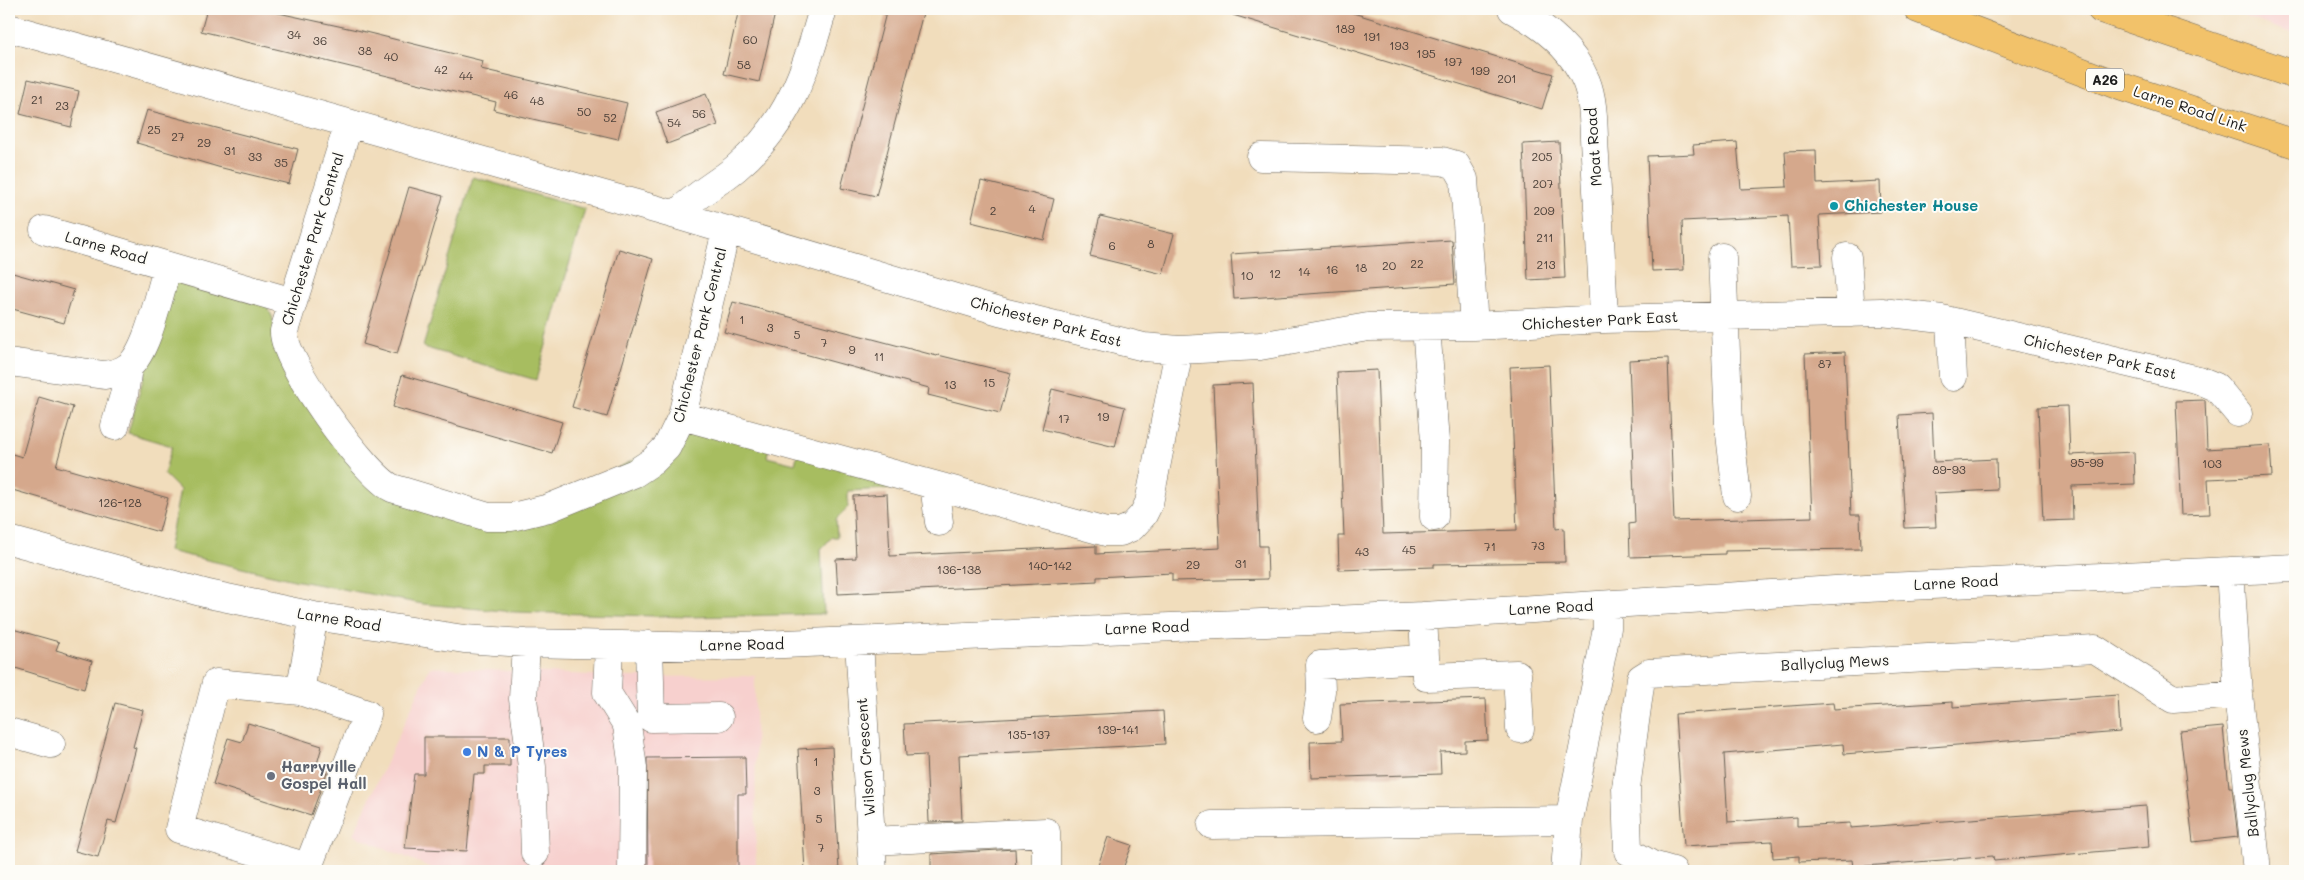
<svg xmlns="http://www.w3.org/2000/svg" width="2304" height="880" viewBox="0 0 2304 880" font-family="Mali,sans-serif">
<rect width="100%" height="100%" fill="#fdfcf7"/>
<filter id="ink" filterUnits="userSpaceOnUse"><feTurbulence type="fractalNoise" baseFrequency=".02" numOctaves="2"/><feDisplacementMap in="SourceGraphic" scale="10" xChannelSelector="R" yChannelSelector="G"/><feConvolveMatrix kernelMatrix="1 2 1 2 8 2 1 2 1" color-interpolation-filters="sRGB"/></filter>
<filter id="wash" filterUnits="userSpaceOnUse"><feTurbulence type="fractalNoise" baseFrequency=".0096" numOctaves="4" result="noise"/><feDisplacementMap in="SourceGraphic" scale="20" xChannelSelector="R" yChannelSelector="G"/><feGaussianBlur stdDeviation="1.12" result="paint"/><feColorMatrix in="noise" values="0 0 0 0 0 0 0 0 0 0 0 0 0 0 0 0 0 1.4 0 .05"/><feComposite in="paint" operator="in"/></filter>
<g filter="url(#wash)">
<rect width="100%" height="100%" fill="#f1ddbc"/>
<path fill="#f7d0ce" d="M2224,9h71v25l-24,-8z
M430,667l201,10 124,-1 1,195h-317l-86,-36z"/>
<path fill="#a7bd61" stroke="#626c3e" d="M473,177l112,32 -49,171 -113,-33z
M184,277l79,23 9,16 3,13 94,147 151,43 171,-89 79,12 -3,15 28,7 3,-12 111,36 -61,3v16l-12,13 1,17h-5l-11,12 3,65 -135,3 -174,-5 -92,-8 -129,-24 -126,-29 12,-61 -16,-16 8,-28 -44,-13 39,-140 7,-9z"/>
<g id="blocks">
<path fill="#d5a88c" d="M207,9h53l97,21 126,31 -2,8 146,34 -9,36 -124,-29 2,-8 -295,-71z
M739,9h37l-17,73 -35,-8z
M887,9h37l-48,187 -35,-8z
M1234,9h106l213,65 -11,35 -309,-94z
M28,79l51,12 -8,36 -51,-13z
M706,94l12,31 -51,19 -11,-32z
M147,110l151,39 -9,35 -71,-17 -81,-24z
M1559,142l6,136 -37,2 -5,-136z
M1737,142l4,47 46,-2 -2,-36 31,-1 1,34 63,-3 1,31 -62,3 3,50 -31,1 -3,-50 -106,5 2,49 -32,1 -5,-115 47,-2 -1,-9z
M981,181l73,18 -10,41 -73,-18z
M409,187l34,9 -46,158 -34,-10z
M1100,216l74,18 -11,40 -73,-18z
M1452,240l3,44 -221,15 -3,-45z
M619,249l34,10 -46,158 -35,-10z
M9,272l65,18 -10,33 -55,-15z
M733,302l204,54 1,-1 73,18 -11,40 -72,-18 1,-7 -205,-56z
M1845,352l6,163h9l1,34 -136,2v3l-95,3 -1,-33 6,-1 -6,-163 39,-2 6,163 138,-4 -7,-163z
M1549,365l7,164 8,-1 1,34 -131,2v3l-95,3 -1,-34h6l-7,-164 40,-2 6,164 134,-4 -7,-163z
M402,375l160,47 -10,31 -159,-46z
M1253,383l6,163h8l1,33 -96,2v-8l-75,4v4l-259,13 -2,-35 20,-1 -3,-62 34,-2 3,62 206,-10v8l124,-6 -7,-163z
M1052,389l73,18 -10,40 -73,-18z
M39,397l34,10 -17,59 112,32 -9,34 -150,-43v-36l13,4z
M2205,400l2,49 63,-4 2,31 -64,3 2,35 -29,1 -5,-114z
M2068,406l2,49 64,-3 1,32 -63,2 1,34 -30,1 -5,-114z
M1932,413l2,49 62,-3 1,31 -63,3 2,34 -31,1 -6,-113z
M9,628l50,14 -3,8 36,11 -8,28 -75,-23z
M2118,695l2,37 -276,22 -1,-10 -119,10 4,68 69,-5v9l53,-3v5l296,-22 3,41 -155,14 -1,-5 -140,11 -1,-7 -53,2v-6l-26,2 -1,-17 -88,5 -9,-132 158,-11 1,6 119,-7v5z
M1486,699l2,41 -23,1v10l-25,1 1,22 -130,4 -1,-36 32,-1 -2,-37z
M115,703l28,7 -10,37 3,1 -20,75 -8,-2 -10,36 -23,-6z
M1163,711l2,33 -206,11 3,66 -33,1 -3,-67 -20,1 -2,-32z
M248,723l74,23 -5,18 12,3 -18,48 -98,-31 15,-46 14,4z
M2223,727l6,60h3l6,50 -45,5 -13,-111z
M424,737h86v29h-25v8h-11l-7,77 -62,-3 9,-74h10z
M832,747l7,124h-34l-7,-122z
M745,757l1,37h-8v77h-90l-1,-113z
M1108,837l24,8 -10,26h-26z
M1015,849l1,22h-85v-17z"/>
</g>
</g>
<g filter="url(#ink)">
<use href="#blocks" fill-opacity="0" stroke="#676054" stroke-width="1"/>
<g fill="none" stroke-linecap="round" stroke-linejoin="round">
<g stroke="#676054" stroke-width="29">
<path id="minor" d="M1512,9c31,16 60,39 74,72 9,22 7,52 9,75 3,54 7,109 9,163
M9,28l667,187 327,97 141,35 35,3 81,-4 108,-19 106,-1 130,-7 278,-7 60,7 257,61 17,7 22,26
M349,123l-65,208c-2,30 81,144 108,157l96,29h24l37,-9 86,-35 18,-12 14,-14 15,-31 44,-185
M1261,157l181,4 14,4 8,14 10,147
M676,215c17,-19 41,-31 60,-47 53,-44 69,-96 87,-159
M44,230l249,72
M1722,257l7,168 8,71
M1847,257l4,56
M1950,322l3,55
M1426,327l9,114 -1,76
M9,362l95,13c9,-1 18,-3 25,-9 19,-15 31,-76 39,-100
M682,416l424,116h14l12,-5 11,-12 6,-12 30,-153
M115,426l9,-31 4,-28
M934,485l5,37
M9,540l199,54 106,22 150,23 62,4 191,4 706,-31 443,-28 429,-20
M2230,571l8,123 19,177
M1423,616l3,61 91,-3 3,55
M859,642l14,229
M526,643l-3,56 9,68 3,86
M609,645l-2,48 20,32 6,43 -1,103
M649,645l2,73 68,-1
M300,691l-84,-8 -37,146 129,38 59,-153 -67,-23 14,-75
M1317,718l4,-27 -1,-26 105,-6
M9,732l42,12
M1212,825l357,-5
M872,841l174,-9v39
M1565,871l4,-51 38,-192v-22
M1673,871l-21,-6 -24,-14 -2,-63 15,-110 8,-5 446,-24 78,50 65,-5"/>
</g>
<g stroke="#676054" stroke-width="29">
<path id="major" d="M1918,9l204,78 173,57
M2101,9l194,66"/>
</g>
<use href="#minor" stroke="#fff" stroke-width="28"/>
<use href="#major" stroke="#f2c26a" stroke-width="28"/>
</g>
</g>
<circle fill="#0f9aa8" stroke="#fdfcf7" stroke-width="2" cx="1834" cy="206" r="5"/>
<circle fill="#3f7fe0" stroke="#fdfcf7" stroke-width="2" cx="467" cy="752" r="5"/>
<circle fill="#6b7280" stroke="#fdfcf7" stroke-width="2" cx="271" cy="776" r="5"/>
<g text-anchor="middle" stroke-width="4" stroke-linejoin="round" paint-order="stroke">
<g font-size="12" fill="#4a3f38">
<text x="1345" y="33">189</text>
<text x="294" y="39">34</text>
<text x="1372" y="41">191</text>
<text x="750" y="44">60</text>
<text x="320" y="45">36</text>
<text x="1399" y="50">193</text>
<text x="365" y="55">38</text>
<text x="1426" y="58">195</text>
<text x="391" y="61">40</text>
<text x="1453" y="66">197</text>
<text x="744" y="69">58</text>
<text x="441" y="74">42</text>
<text x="1480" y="75">199</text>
<text x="466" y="80">44</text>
<text x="1507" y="83">201</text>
<text x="511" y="99">46</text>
<text x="37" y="104">21</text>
<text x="537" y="105">48</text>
<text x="62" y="110">23</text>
<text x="584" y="116">50</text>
<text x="699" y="118">56</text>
<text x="610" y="122">52</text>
<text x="674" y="127">54</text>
<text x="154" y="134">25</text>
<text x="178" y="141">27</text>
<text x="204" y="147">29</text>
<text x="230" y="155">31</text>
<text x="255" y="161">33</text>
<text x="1542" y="161">205</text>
<text x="281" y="167">35</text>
<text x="1543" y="188">207</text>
<text x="1032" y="213">4</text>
<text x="993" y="215">2</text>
<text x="1544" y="215">209</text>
<text x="1545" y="242">211</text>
<text x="1151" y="248">8</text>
<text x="1112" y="250">6</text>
<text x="1417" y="268">22</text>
<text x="1546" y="269">213</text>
<text x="1389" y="270">20</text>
<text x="1361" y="272">18</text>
<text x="1332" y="274">16</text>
<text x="1304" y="276">14</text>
<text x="1275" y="278">12</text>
<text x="1247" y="280">10</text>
<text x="742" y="324">1</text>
<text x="770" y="332">3</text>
<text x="797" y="339">5</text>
<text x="824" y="347">7</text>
<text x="852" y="354">9</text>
<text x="879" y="361">11</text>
<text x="1825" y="368">87</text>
<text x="989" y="387">15</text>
<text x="950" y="389">13</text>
<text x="1103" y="421">19</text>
<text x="1064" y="423">17</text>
<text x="2087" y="467">95-99</text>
<text x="2212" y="468">103</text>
<text x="1949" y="474">89-93</text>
<text x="120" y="507">126-128</text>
<text x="1538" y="550">73</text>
<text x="1490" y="551">71</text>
<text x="1409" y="554">45</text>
<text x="1362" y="556">43</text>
<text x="1241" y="568">31</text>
<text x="1193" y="569">29</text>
<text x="1050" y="570">140-142</text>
<text x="959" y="574">136-138</text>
<text x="1118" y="734">139-141</text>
<text x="1029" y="739">135-137</text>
<text x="816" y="766">1</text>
<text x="817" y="795">3</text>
<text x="819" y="823">5</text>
<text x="821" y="852">7</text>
</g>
<rect fill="#fdfcf7" stroke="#605f5e" stroke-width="1" x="2086" y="68.5" width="38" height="23" rx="4"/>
<g font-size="14" font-weight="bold" fill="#1c1c1c">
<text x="2105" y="85">A26</text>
</g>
<g font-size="15" fill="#1c1c1c" stroke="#fdfcf7">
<text transform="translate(2190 109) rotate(18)" y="5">Larne Road Link</text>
<text transform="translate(1594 147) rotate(-94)" y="5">Moat Road</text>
<text transform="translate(313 239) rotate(-73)" y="5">Chichester Park Central</text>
<text transform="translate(106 248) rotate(16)" y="5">Larne Road</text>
<text transform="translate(1600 321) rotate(-3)" y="5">Chichester Park East</text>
<text transform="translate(1046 322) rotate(15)" y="5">Chichester Park East</text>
<text transform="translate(700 335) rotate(-76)" y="5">Chichester Park Central</text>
<text transform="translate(2100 357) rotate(13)" y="5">Chichester Park East</text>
<text transform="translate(1956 583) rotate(-3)" y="5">Larne Road</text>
<text transform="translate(1551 608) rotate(-3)" y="5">Larne Road</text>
<text transform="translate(339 620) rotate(9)" y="5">Larne Road</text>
<text transform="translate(1147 628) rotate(-2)" y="5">Larne Road</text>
<text transform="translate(742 645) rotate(-1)" y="5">Larne Road</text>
<text transform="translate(1835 663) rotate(-3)" y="5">Ballyclug Mews</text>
<text transform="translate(866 757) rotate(-94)" y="5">Wilson Crescent</text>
<text transform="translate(2248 783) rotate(-96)" y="5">Ballyclug Mews</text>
</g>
<g font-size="15" font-weight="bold" fill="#0d838f" stroke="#fdfcf7" text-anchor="start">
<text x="1844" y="211">Chichester House</text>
</g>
<g font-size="15" font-weight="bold" fill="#366cbe" stroke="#fdfcf7" text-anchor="start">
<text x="477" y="757">N &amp; P Tyres</text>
</g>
<g font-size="15" font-weight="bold" fill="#5b616d" stroke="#fdfcf7" text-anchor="start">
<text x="281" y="772">Harryville<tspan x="281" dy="17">Gospel Hall</tspan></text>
</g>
</g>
<rect width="2304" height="880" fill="none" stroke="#fdfcf7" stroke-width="30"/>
</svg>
